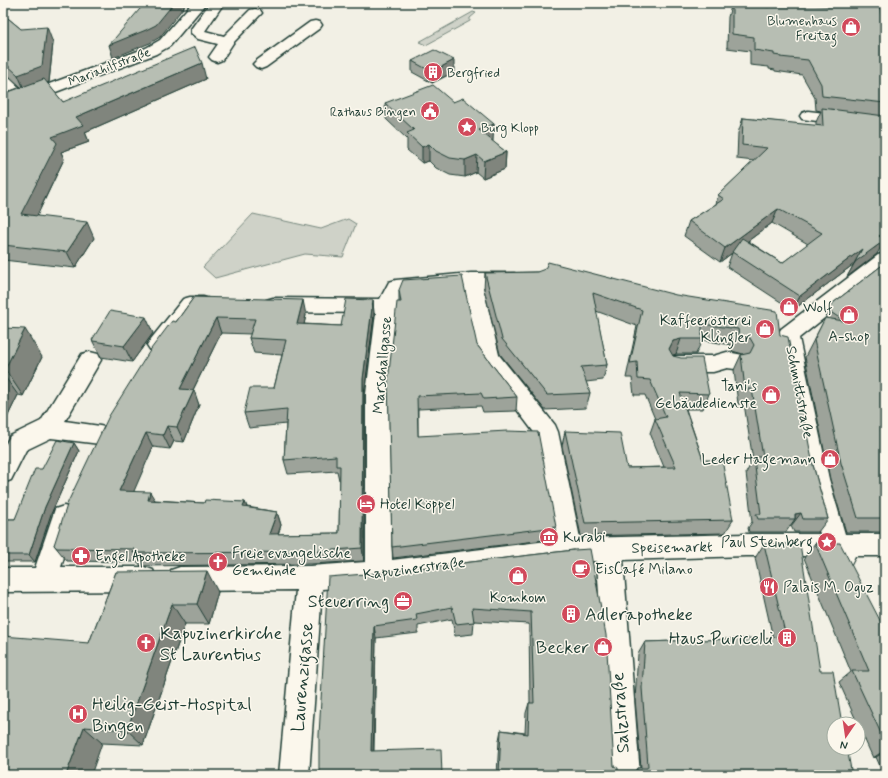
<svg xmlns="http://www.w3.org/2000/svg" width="888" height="778" viewBox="0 0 888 778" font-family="Mynerve,sans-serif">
<rect width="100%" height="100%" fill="#f2f0e5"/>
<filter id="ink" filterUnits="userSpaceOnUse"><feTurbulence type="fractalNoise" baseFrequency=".025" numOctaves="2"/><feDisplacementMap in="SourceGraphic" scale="8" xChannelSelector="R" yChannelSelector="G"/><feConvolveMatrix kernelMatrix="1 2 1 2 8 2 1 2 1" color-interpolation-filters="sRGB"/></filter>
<g filter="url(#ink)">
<path fill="#cfd2c8" stroke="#77887e" d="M473,12l3,1 -6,5v3l-44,24 -7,-3z
M253,214l68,15 27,-10 8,5 -13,33 -38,-3 -90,24 -12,-11z"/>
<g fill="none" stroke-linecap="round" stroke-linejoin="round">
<g stroke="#1f3d34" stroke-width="3">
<path id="minor" d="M192,3h14l-36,43 -14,8 -153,58v-11l9,-3 -9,-9v-14l5,2 17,16 121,-45 14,-8z
M210,3h14l-19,28 19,5 26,-26 5,-1 5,1 2,3 -29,30 -11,17 -5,2 -5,-2 -3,-3 9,-13 -20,-5 -7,-6v-4z
M872,3h13v37l-5,-1 -2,-3z
M315,21l5,1 2,3 -2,3 -54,39 -5,2 -5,-2 -3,-3 3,-3 54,-39z
M808,111l77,9v10l-83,-11 -2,-3 2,-3z
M885,253v17l-86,68 30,141 16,55h40v22h-30l-4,8 -9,4 -9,-4 -4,-8h-83l-123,4 17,215h-30l-13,-214 -27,1 -191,23 -57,4 -13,186h-30l17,-185 -116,1 -9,-3 -4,-9 4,-9 9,-3 130,-1 56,-4v-168l10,-81 -103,-1 -7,-2 -3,-5 3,-5 7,-2 107,1 9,-17 7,-2 75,-7h43l7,2 3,5 -3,5 -7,2h-31l16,68 56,70 3,7 22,106 166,-4h74l-15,-55 -27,-144 3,-6 97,-74zM463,288l15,70 58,77 19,105 -163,20 -4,-166 9,-88 6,-13z
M190,297h13l7,2 3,5 -3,5 -14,2 -31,40 -7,2 -7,-2 -4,-6 4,-6 32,-40z
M90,352l8,2 3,6 -36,61 35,5 8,2 3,7 -3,7 -8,2 -49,-6 -25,12 -15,30 -8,3v-34l7,-13 31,-15 41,-67z
M727,352l16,3 3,6 -3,6 -8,2 -8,-1 -14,4h-37l-8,-2 -3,-6 3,-6 8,-2h37z
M64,506l9,3 3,8 -15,50h83l9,3 4,9 -4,9 -9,3 -141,1v-24h32l20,-59z"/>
</g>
<use href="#minor" fill="#fbf7ec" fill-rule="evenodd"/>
</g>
<path fill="#9da39a" stroke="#1f3d34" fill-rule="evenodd" d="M351,3h22l-22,1z
M732,3l34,4 2,-4h31l24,2v-2h56l4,20 2,2v201l-5,11 -3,17 -30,23 7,-13 -61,46 -66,-43 5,-14 -12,9 -36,-26 5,-15 27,-17 2,-9 36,-34 -17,-2 1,-26 5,-15 73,8v-4l5,-11 -5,-1 -1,-12 -13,-23 -27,-4v-1l-6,-1v-2l-19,-2v-14l-23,-3 1,-31zM772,223l36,21 -26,19 -34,-22z
M3,14l18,15 32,14 -4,39 -2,1 16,19 143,-23 -121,53 4,10 -28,10 3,7 -27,57 57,22 -19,30 -72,-8v-176l4,8 14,-5 -12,-11 -6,-2z
M412,61l42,11 -22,11 -20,-11z
M453,102l41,22 -2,17 14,11 -1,17 -22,9 -7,-6 -11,5 -15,-2 -14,-7 -7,-7 -7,2 -15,-13v-11l-21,-20 -1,-16z
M885,263v269h-39l-16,-53 -25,-122 28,-54z
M537,272l243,63 33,130 15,54 -10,13h-24l-3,-6h-1l-4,6h-37l-1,-4 4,-6 -6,-49 7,-13 -9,-56h-6l-4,-34 7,-15h3l-1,-1 -11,-3 -1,-6 -29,-5 -6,14h-20l-4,1 37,39 -6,15h-17l17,51 30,60 -8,13 -144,3 -19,-90 3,-15 62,37 37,-1 -14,-34 5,-14 -10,-24h-11l-2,-17h-6l11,-52 -41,-15 11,54 -4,15 -17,2 4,11 -4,15 -41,2 -45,-56 -16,-65 1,-16z
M399,290l78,55 40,52 -1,14 -33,1 -2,-6 -63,3v27l138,91 -3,12 -160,19 -1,-11 7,-245z
M194,297l112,18 -2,9 37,2 32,-26 1,15 -10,79v167l-54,3 -169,2 -3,-4 -71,-1 -13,-16 122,-223zM221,333l30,1 -2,4 5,15 28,2 -8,33 -30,25 5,15 37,-4 -2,36 4,14 49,-3 2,9h1l-1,53 -61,1 3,-9 -4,-13 -30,-5 -2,-5 -41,1 -49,-3 -22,-9 20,-44 17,2 4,-8 10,1 15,-37 -6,-15z
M3,328l39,29 -19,39 -5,-1 -15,31z
M153,333l-21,29 -31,-5 -9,-17z
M74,443l5,8 -28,63 -16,48h-32v-43h12l27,-50z
M815,543l70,87v145h-1l-8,-18 -3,1 -34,-76 12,-10 -47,-114z
M764,544l56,127 32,104h-355l2,-35 2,-10 24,3 1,-20 3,-10h1l-1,-79 -55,-3 -1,13 -18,2 -3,-17 -34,7v7l-42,5 -2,113 -55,24 58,-202 197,-23 40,216 4,5h17l2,-3h4l-6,-69 3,-45 7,-12 128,-4 -18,-80z
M116,572l102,20 -9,32h-24l-42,121 -41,-2 -99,32 86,-132z"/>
<path fill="#80857d" stroke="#1f3d34" d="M3,3h18l-18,4z
M174,3h13l-27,34 -10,6 -37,15 -4,-13z
M47,27l6,16 -4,39 -24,9 -7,-16z
M454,60v12l-22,11v-11z
M202,63l4,16 -121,53 4,10 -28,10 3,7 -34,71 -9,-16 31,-77 24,-20z
M3,84l6,13 -6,3z
M494,124l-1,17 -14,5v-16z
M429,144v17l-7,2v-16z
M506,152l-1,17 -22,9 1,-17z
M477,155l-1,17 -11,5v-17z
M778,209l-6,14 -52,39 5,-14z
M87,222l7,16 -19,30 -8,-16z
M882,234l-8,14 11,-8 -8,14 -30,23 8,-15 24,-26z
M862,249l-8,15 -61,46 7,-14z
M303,300l3,15 -5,24 -4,-15z
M373,300l1,15 -10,79v167l-2,-13 1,-169z
M146,317l7,16 -21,29 -8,-16z
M216,318l5,15 -35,71 -6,-15z
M25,329l17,28 -19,39 -18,-27z
M681,339l-5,15 -8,3 1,-8 4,-8z
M3,374l15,21 -15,31z
M194,390l5,15 -15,37 -7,-15z
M167,426l7,15 -4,8 -7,-14z
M146,433l7,14 -25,58 -9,-14z
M74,443l5,8 -28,63 -16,48 -6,-7 16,-48z
M150,492l8,13 -10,-5z
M245,502l5,14 -7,-9z
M277,512l4,13 -7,22 -5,-13z
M801,513l-10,13h-1l5,-7v-5z
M207,571l11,21 -9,32 -12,-20z
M172,604l13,20 -42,121 -16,-15z
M374,626l2,12 -3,122 -2,-9z
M84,727l18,16 -11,32h-25z
M885,750v2l-9,5 -3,1z"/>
<path fill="#b7beb3" stroke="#1f3d34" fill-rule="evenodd" d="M145,3h29l-18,22 -10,5 -37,15z
M732,3l37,4v-4h30l31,3 -1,-3h50l4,20 2,2v78l-63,-7 -1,-12 -13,-24 -28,-3v-1l-6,-1v-2l-20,-3v-13l-22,-3z
M3,14l18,15 26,-2 -5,39 -24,9 -15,-14z
M195,47l7,16 -126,54 7,8 -31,12 5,6 -36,71 66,8 -20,30 -64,-7v-151l41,-15 19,23z
M434,50l20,10 -22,12 -20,-11z
M433,85l20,17 10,-4 31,26 -15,6 27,22 -22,9 -7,-6 -12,5 -15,-2 -14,-7 -7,-7 -7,3 -15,-14 7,-3 -29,-27z
M822,108l63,8v110l-3,8 -3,2 6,4 -30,22 7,-13 -62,47 -68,-44 10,-14 40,25 40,-30 -44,-24 -53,39 -36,-27 35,-22 -6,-4 49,-47 -25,-3 1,-27 80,8z
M548,262l128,33 101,16 3,24 8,2 25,128 15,54h-25l-2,-6 -6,1v5h-37l-2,-5h5l-7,-55h2l-1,-2h8l-11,-68h-7l-4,-34 9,-2 4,-8 -4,-7 -11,-2 -1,-7 -36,-5v15h-21l-8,2 -4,8 4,7 8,2h21l7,36 -29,-1 23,67h19l11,60 -148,3 -20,-92 55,2 7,35 49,-1 -21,-48 11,-2 -16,-37 -12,-1 -1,-17 -7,1 12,-53 -49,-17 14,72 -26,2 9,26 -43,2 -45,-56 -17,-66 52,-1 8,-3z
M885,263v166l-4,1 4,12v76h-27l-17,-55 -27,-123 11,-22 19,3 -15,-10 4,-8z
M462,276l15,69 40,52 -33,2 -3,-6 -64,3 1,40 89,-5 31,1 18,95 -164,20 -4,-166 9,-79h4l-2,-12 4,-10z
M194,297l109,3 -6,24 44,2 5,-27 27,1 -10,79 -1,169 -56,4 -173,1 1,-4 -77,-1 -3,-3 14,-43 41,-86 42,-67 21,-28 4,1zM216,318l39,1 -6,19 37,2 -12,48h-24l-6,25 43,-4 -3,51 52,-4v10h4l-1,67 -70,1 8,-22 -34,-5 2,-5 -40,-2 -1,3 -56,-3 2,-8 -31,-1 27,-58 17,2 4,-9 10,1 17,-37 -14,-1z
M110,311l36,6 -22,29 -31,-5 -1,-1z
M3,328l22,1 -20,40 -2,-1z
M57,440l17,3 -29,64 -16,48h-26v-36h12l20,-50h7z
M815,543h25l45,87v112l-33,-71h17z
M764,544h36l20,127h13l9,53h-8v24h13l5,27h-353l2,-45 27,4 1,-31h5l-3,-91 -59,-4 2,14 -18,2 -4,-17 -36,7 1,6 -43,6 -3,125 70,-2 1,26h-123v-40l9,-158 49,-4 197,-23 16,-1 16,86 8,131 4,2v3h19v-3h10l1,-2 -6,-78 3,-46 141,-5z
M207,571l-10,33h-25l-45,126 -43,-3 -18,48h-63v-139l86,7 27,-71z"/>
</g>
<defs>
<g id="shop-disc" transform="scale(1)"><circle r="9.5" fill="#d1495b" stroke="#fbf7ec"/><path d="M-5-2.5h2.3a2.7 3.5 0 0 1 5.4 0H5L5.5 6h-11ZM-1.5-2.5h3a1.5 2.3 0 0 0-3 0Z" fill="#fff"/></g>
<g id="building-disc" transform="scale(1)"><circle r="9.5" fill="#d1495b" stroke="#fbf7ec"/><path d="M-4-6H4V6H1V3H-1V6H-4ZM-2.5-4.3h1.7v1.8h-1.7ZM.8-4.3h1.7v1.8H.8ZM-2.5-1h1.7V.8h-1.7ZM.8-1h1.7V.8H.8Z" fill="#fff"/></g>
<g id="civic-disc" transform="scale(1)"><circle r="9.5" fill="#d1495b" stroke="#fbf7ec"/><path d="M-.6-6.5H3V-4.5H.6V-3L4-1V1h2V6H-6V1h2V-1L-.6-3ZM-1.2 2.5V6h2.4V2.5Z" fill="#fff"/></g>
<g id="sight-disc" transform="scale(1)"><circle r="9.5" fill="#d1495b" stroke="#fbf7ec"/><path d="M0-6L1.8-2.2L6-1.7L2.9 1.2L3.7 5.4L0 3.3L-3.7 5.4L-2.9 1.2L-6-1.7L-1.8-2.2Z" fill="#fff"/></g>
<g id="hotel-disc" transform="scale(1)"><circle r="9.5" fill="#d1495b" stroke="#fbf7ec"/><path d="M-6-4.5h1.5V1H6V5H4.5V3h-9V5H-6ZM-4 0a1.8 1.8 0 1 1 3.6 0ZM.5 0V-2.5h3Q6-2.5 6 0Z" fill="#fff"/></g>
<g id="museum-disc" transform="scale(1)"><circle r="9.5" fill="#d1495b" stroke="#fbf7ec"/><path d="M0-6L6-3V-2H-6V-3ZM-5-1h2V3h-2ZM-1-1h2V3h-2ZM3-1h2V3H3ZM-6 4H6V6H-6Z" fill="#fff"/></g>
<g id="pharmacy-disc" transform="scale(1)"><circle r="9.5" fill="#d1495b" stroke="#fbf7ec"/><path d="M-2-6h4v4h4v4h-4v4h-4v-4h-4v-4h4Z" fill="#fff"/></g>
<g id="church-disc" transform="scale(1)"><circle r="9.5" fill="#d1495b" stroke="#fbf7ec"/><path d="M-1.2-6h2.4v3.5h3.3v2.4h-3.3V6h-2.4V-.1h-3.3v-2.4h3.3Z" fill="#fff"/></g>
<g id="cafe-disc" transform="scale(1)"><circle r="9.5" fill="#d1495b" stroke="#fbf7ec"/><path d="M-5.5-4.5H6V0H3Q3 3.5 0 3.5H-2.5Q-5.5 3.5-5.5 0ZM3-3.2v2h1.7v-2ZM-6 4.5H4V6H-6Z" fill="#fff"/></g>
<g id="restaurant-disc" transform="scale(1)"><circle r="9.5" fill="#d1495b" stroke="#fbf7ec"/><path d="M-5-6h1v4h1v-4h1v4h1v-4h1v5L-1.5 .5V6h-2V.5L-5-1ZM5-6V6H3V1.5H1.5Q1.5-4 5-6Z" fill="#fff"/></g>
<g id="office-disc" transform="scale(1)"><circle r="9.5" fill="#d1495b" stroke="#fbf7ec"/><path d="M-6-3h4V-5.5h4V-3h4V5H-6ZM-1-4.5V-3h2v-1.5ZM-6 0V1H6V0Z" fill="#fff"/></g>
<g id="hospital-disc" transform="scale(1)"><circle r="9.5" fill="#d1495b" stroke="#fbf7ec"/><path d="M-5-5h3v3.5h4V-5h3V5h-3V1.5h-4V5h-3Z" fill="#fff"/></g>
</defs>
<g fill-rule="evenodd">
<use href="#shop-disc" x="851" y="27"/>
<use href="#building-disc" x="433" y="72"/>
<use href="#civic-disc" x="430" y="111"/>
<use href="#sight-disc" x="467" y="127"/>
<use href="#shop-disc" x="789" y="307"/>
<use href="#shop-disc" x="849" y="315"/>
<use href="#shop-disc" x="765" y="329"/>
<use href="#shop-disc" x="771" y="395"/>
<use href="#shop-disc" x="830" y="459"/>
<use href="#hotel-disc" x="366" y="504"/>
<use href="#museum-disc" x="549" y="537"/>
<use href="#sight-disc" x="827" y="542"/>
<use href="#pharmacy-disc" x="81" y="556"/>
<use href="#church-disc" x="218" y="562"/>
<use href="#cafe-disc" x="581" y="569"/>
<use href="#shop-disc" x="518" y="576"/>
<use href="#restaurant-disc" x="769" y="587"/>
<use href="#office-disc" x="403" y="601"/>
<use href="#building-disc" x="571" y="614"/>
<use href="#building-disc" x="787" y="638"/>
<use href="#church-disc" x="146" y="643"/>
<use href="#shop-disc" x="603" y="647"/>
<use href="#hospital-disc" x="78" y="714"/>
</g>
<g text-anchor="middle" stroke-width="3" stroke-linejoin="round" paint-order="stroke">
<g font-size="13" fill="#1f3d34" stroke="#fbf7ec" text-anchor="end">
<text x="837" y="25">Blumenhaus<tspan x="837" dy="15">Freitag</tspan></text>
<text x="447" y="77" text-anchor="start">Bergfried</text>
<text x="416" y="116">Rathaus Bingen</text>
<text x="481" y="132" text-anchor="start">Burg Klopp</text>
</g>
<g font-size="13" fill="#1f3d34" stroke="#fbf7ec">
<text transform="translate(109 66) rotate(-21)" y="5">Mariahilfstraße</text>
</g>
<g font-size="15" fill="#1f3d34" stroke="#fbf7ec" text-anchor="start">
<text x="803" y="312">Wolf</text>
<text x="751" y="325" text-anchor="end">Kaffeerösterei<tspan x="751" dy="17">Klingler</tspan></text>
<text x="849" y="341" text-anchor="middle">A-shop</text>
<text x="757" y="391" text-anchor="end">Tani's<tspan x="757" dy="17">Gebäudedienste</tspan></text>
<text x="816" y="464" text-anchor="end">Leder Hagemann</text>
<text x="380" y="509">Hotel Köppel</text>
<text x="563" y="542">Kurabi</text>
<text x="813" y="547" text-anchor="end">Paul Steinberg</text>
<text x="232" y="558">Freie evangelische<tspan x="232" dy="17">Gemeinde</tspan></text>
<text x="95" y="561">Engel Apotheke</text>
<text x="595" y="574">EisCafé Milano</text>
<text x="783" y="592">Palais M. Oguz</text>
<text x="518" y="602" text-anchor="middle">Komkom</text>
</g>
<g font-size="15" fill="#1f3d34" stroke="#fbf7ec">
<text transform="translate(382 365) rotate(-85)" y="5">Marschallgasse</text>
<text transform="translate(800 392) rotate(79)" y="5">Schmittstraße</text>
<text transform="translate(672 547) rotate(-1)" y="5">Speisemarkt</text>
<text transform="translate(414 568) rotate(-7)" y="5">Kapuzinerstraße</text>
</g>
<g font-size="18" fill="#1f3d34" stroke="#fbf7ec" text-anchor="end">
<text x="389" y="607">Steuerring</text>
<text x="585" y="620" text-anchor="start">Adlerapotheke</text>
<text x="160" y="639" text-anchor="start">Kapuzinerkirche<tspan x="160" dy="21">St Laurentius</tspan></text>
<text x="773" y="644">Haus Puricelli</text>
<text x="589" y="653">Becker</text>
<text x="92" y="710" text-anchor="start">Heilig-Geist-Hospital<tspan x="92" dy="21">Bingen</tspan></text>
</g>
<g font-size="18" fill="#1f3d34" stroke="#fbf7ec">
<text transform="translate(302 677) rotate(-85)" y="6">Laurenzigasse</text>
<text transform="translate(620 713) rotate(-94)" y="6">Salzstraße</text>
</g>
</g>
<rect width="888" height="778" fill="none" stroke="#fbf7ec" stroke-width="16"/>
<rect x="8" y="8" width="872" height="762" fill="none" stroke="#1f3d34" stroke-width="1.5" filter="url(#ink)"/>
<g transform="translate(846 736) rotate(193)"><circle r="19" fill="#fbf7ec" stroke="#a3ada2"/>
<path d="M0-3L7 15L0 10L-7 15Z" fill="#d1495b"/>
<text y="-6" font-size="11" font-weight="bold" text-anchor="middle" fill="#1f3d34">N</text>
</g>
</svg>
